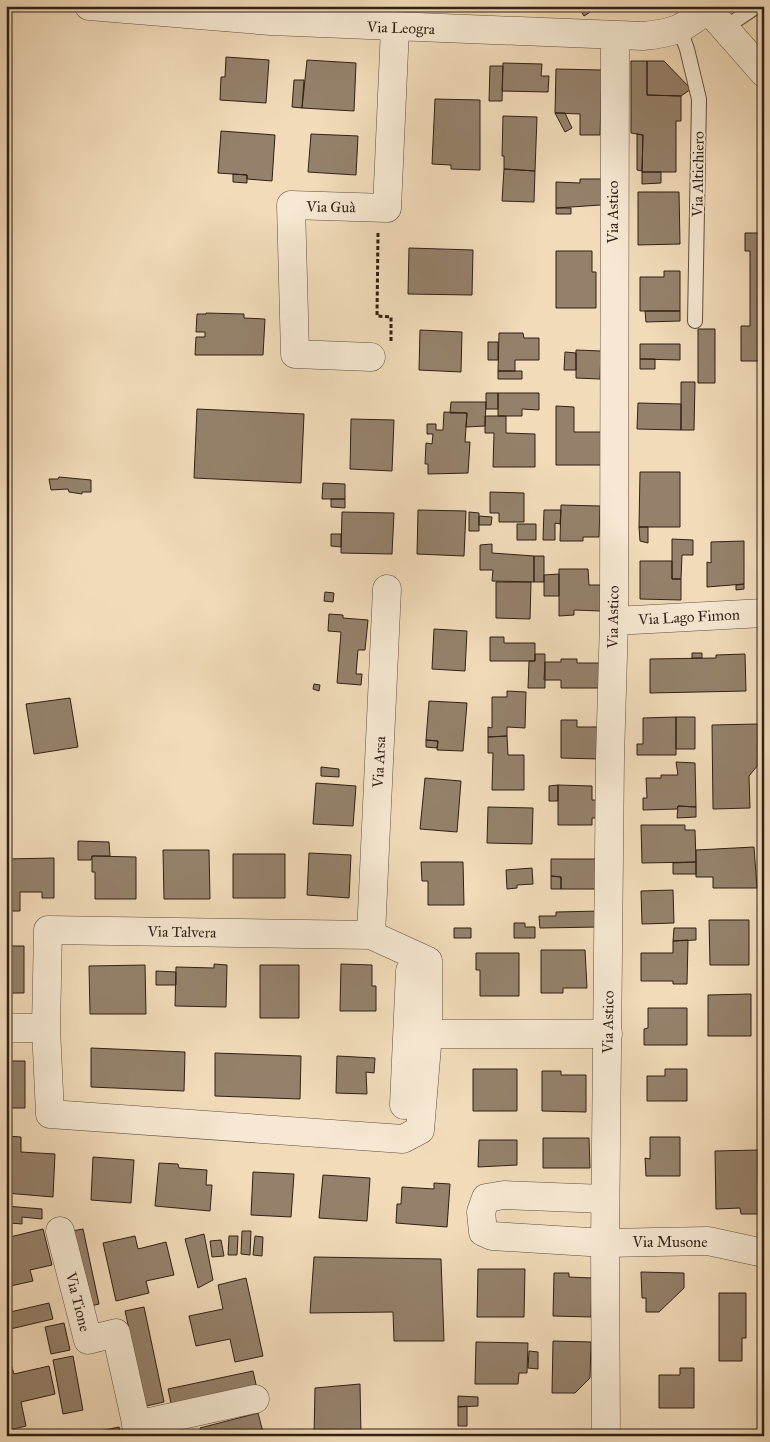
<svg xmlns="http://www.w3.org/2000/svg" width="770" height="1442" viewBox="0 0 770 1442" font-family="'IM FELL Great Primer',serif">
<rect width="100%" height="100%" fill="#f1dbb9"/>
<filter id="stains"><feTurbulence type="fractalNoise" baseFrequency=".004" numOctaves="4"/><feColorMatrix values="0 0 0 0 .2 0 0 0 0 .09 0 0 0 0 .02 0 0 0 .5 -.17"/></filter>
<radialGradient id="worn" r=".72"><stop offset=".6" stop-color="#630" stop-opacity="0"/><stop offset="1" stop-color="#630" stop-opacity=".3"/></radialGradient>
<path fill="#95816b" stroke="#311f16" d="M578,6h22l-16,10z
M226,57l43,3 -3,43 -46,-3 1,-23h4z
M307,60l49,3 -2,48 -52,-3z
M631,61h16v34l34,1v25h-5v51h-34l1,-37 -12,-2z
M647,61h17l27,28 -10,7 -34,-1z
M503,63l39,1 -1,12h8l-1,16 -46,-1z
M490,66h13l-1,35h-13z
M556,69l46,1 -2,65h-20v-21l-25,-1z
M294,80h10l-2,28 -10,-1z
M435,99l45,1v70l-29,-1v-4l-19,-1z
M555,113h10l7,15 -7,4z
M503,116l34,1 -2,54 -31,-2v-13h-2z
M221,131l54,4 -3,46 -25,-2v-4l-29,-2z
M311,134l47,2 -2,39 -48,-3z
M637,134l6,1 -1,36 -5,-1z
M504,169l31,2 -1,31 -32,-1z
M642,172h19v11l-19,1z
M233,174l14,1v8l-14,-1z
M580,179h21v26l-45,3v-26l24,1z
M638,192h41l1,52 -42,1z
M556,208h15v6h-15z
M745,233h19v128h-23v-35h9v-75h-5z
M409,248l64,2 -1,45 -64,-1z
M556,251h36v21h4v36h-40z
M664,271h16v40h-40v-34h24z
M645,311h35v10l-34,1z
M206,313l38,1v4l21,1 -2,36h-68l1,-18h9v-5h-9l1,-18h9z
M698,329h17v54h-17z
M420,330l42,2 -1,40 -42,-2z
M499,333h24l1,5h15v22h-24v11h-17z
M488,342h10v18h-10z
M640,344h40v16l-40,-1z
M576,350l25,1 -1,28 -24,-1z
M565,352l11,1v17h-12z
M640,359h15v10h-15z
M498,371h24v8h-24z
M681,382h14l-1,48h-13z
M486,393h12v16h-12z
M498,393h41v17l-17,-1v7h-24z
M451,402h35l-1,24 -19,1 1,-14h-17z
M638,403l43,1v26l-44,-1z
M556,406l18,1v25h27v33h-45z
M197,409l107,5 -3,69 -107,-5z
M444,412l23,1 -2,29h5l-2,31 -40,1v-10h-3l1,-21 6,1 1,-10h-6v-10h9v6h7z
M485,416h21v17l29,1v33h-42l1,-34h-9z
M351,419l43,1 -2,51 -42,-2z
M6,433h2l1,40h-3z
M640,472h40v55h-41z
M59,477l32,3v12h-9v2l-13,-2 -1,-3 -17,1 -2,-11h9z
M323,483l22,1v15h-23z
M490,492l34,1v29h-25v-9h-9z
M331,499h14v9l-14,-1z
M561,505l39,1 -1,31h-16v4h-23z
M418,510l48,1 -2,45 -47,-2z
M544,510h17l-1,14 -5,-1v17h-12z
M342,512l52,1 -2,41 -51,-1z
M469,512l10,1v18h-10z
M479,516l13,1 -1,8h-12z
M517,524h19v16h-19z
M639,527h9v16l-8,-2z
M331,534h10v13l-10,-1z
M672,539l21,1v15h-11l-1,24h-9z
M744,541v43l-37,3v-25l4,1v-21z
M492,544v9l42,3v26l-42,-1 1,-11h-13v-25z
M534,556h10v26h-10z
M640,561h32v18h9v21l-41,-1z
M559,569h29l1,16h12v26l-27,-1v5l-15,1z
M559,574v22h-15v-21z
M496,582h35l-1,37 -34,-1z
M744,584v5l-8,1v-5z
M325,592l9,1 -1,9 -9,-1z
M329,614l14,1v3l25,2 -3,30h-7l-2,24h6l-1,11 -24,-2 4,-51 -13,-1z
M434,629l33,2 -2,40 -33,-2z
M490,637h14v6h31v18h-45z
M692,653h10v5h-10z
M535,654h10v34h-17l1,-27h6z
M745,654l1,37 -96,2v-34l66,-1v-3z
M561,659h16v4h22v25h-38v-8h-17l1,-18h16z
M314,684l6,1 -1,6 -6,-2z
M507,691l19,1 -1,36 -18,-1v9l-19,1v-10l4,1v-31h15z
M70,698l8,49 -44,7 -8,-50z
M429,701l38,2 -4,48 -26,-1 1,-9 -12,-1z
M676,717h19v32h-19z
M676,717v38h-39v-11h6v-26z
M561,720h16v7h22v32l-38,-1z
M758,724v41l-9,11 1,32 -37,1 -1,-84z
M507,736l1,19h16v35h-32l1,-37h-5v-16z
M426,740l12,1 -1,7 -11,-1z
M676,762l19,1 1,44 -18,-1 -1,3 -34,1v-12h4l-1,-20h15v-3h17z
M321,767l18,2v8l-18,-1z
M425,778l36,3 -4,51 -37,-3z
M316,783l40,3 -3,40 -40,-2z
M558,785v16h-9v-15z
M558,785l34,1v14h11l-1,18h-10v7h-34z
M678,806l18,1v10l-19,1z
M488,807l45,1 -1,36 -45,-1z
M641,825h44v5h10l1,32 -54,1z
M78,841l31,1 1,14h-18l-1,4h-13z
M754,847l3,41h-44v-11h-17v-27z
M163,850h46l1,49h-46z
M309,853l42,2 -2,43 -42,-3z
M233,854h52v44h-52z
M92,856l44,1v42h-41v-27h-3z
M54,858v40h-12v-6h-22v19h-14v-52z
M551,859h48v30h-38v-12l-10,-1z
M421,862h42l1,43h-36v-24h-6z
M696,862v12h-23v-11z
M532,868l1,16 -16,1v3l-10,1 -1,-19z
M551,876l10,1v12h-10z
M673,890l1,33 -32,1 -1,-33z
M601,911l-1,16 -60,1 -1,-12h17v-4z
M709,920h40v45h-39z
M514,923h11v4h10v11h-21z
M454,928h17v10h-17z
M674,928h22v12l-23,1z
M688,940l-1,44h-14v-3h-32v-28h32v-12z
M6,946h18v47h-18z
M541,950h44l2,38h-24v5h-22z
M476,953h43v43h-39v-26h-4z
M214,964l13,1 -1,42 -51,-1 1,-39 38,1z
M341,964l31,1v21h4v25h-36z
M145,965l1,49h-56l-1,-48z
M260,965h39v53h-39z
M156,971l20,1v13h-20z
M751,994v42h-43v-41z
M648,1008h39v37h-43v-16l4,-1z
M91,1048l94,4 -1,39 -93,-4z
M215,1053l86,3 -1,43 -85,-3z
M337,1056l38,2 -1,15 -8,-1 1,22 -31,-1z
M6,1061h19v47h-19z
M473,1069h44v42h-44z
M665,1069h22v32h-40v-25h18z
M542,1071h19v4h25v37l-44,-1z
M6,1136l15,1v15l34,2 -2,43 -47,-4z
M650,1137h30v39h-34l-1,-18 5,1z
M543,1138h46l1,30h-47z
M479,1140h38v25l-39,2z
M762,1141h2v18h-2z
M758,1150l1,64h-18l-1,-6 -24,1 -1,-58z
M93,1157l41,3 -3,43 -40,-3z
M159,1163l19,1 1,4 28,2 -1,15h6l-2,26 -55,-5z
M253,1172l41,2 -3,43 -40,-2z
M323,1175l47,3 -3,43 -48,-3z
M434,1183l16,1 -3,43 -51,-4 1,-19h4l1,-17 32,2z
M6,1206l36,3v10l-20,-2v7l-12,-1v5h-4z
M43,1229l9,36 -22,5 3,11 -27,6v-39l6,-2 -2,-9z
M83,1229l16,75 -16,4 -17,-76z
M242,1231h9l-1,24 -9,-1z
M204,1234l9,46 -15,8 -13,-49z
M135,1236l3,13 28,-7 8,33 -28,6 3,12 -33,8 -13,-58z
M229,1236h9l-1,19h-9z
M255,1236l8,1 -1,19 -9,-1z
M221,1240l3,16 -12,1 -2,-16z
M314,1257l127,2 3,82h-50l-1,-29 -83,1z
M478,1269h47l-1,48h-47z
M641,1272l43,1v15l-25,24h-13v-14h-4z
M554,1273h15v4l23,1 -1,39 -38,-1z
M246,1278l17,78 -28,6 -5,-23 -34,7 -7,-30 34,-7 -5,-24z
M719,1293h27v45h-4v23h-23z
M49,1303l4,16 -47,11v-17z
M144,1307l20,95 -18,4 -21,-95z
M64,1323l6,27 -19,4 -6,-27z
M553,1341l38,1 -1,36 -15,15h-23z
M476,1342l52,1 -1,30h-8l-1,11h-43z
M6,1348l8,26 35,-8 6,28 -34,8 5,24 -20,5z
M529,1351l9,1v17l-10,-1z
M73,1356l10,54 -20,4 -10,-54z
M680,1368h14v40h-35v-33h21z
M253,1371l4,18 -85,19 -4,-19z
M360,1384l1,52h-47l1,-48z
M458,1396l20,1v9l-20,1z
M467,1406v20h-9v-19z
M258,1413l6,23h-62l-2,-8z
M119,1427l2,9h-45z"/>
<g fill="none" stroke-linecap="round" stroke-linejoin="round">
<g stroke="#614e3f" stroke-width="16">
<path id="service" d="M723,29l34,-23
M680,30l7,19 12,50 -4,222"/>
</g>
<g stroke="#614e3f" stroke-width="29">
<path id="minor" d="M89,6l182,15 372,15c32,-3 39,-7 64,-26
M371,357l-76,-3 -4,-149 96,3 8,-180
M614,621l150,-8
M48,930l323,5 57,26v73l-8,96 -17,9 -353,-25 -4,-86z
M371,935l16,-346
M6,1028h40
M428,1034h180
M404,1105l6,-134
M605,1199l-101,-4 -18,3 -5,14 2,20 9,4 113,7 103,-2 56,12
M60,1231l28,109 28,-7 23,103
M136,1425l119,-26
M606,1436l-1,-193 5,-485 4,-137 1,-586"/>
</g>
<g stroke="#614e3f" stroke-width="29">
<path id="tertiary" d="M705,6l59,67"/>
</g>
<path stroke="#311f16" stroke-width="3" stroke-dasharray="4 2.5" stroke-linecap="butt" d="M378,233l-1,83 14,1v24"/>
<use href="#service" stroke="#f6e8d2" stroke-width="14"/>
<use href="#minor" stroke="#f6e8d2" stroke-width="28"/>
<use href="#tertiary" stroke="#f6e8d2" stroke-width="28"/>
</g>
<g text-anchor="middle" stroke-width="4" stroke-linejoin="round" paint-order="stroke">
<g font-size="15" fill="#311f16" stroke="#f6e8d2">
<text transform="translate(401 28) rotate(2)" y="5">Via Leogra</text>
<text transform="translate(698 174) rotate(-89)" y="5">Via Altichiero</text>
<text transform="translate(331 207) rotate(1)" y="5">Via Guà</text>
<text transform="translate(613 212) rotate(-90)" y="5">Via Astico</text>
<text transform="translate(613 617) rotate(-89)" y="5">Via Astico</text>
<text transform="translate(689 617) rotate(-3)" y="5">Via Lago Fimon</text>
<text transform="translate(379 762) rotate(-87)" y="5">Via Arsa</text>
<text transform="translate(182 932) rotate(1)" y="5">Via Talvera</text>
<text transform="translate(608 1022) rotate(-89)" y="5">Via Astico</text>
<text x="670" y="1247">Via Musone</text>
<text transform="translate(78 1302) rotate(76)" y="5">Via Tione</text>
</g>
</g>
<rect width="770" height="1442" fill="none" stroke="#f1dbb9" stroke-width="25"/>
<rect x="8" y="8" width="755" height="1427" fill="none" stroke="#311f16" stroke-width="2.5"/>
<rect x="12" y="12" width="745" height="1417" fill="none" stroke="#311f16"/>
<rect width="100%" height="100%" filter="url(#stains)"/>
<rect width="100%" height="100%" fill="url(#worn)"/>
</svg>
